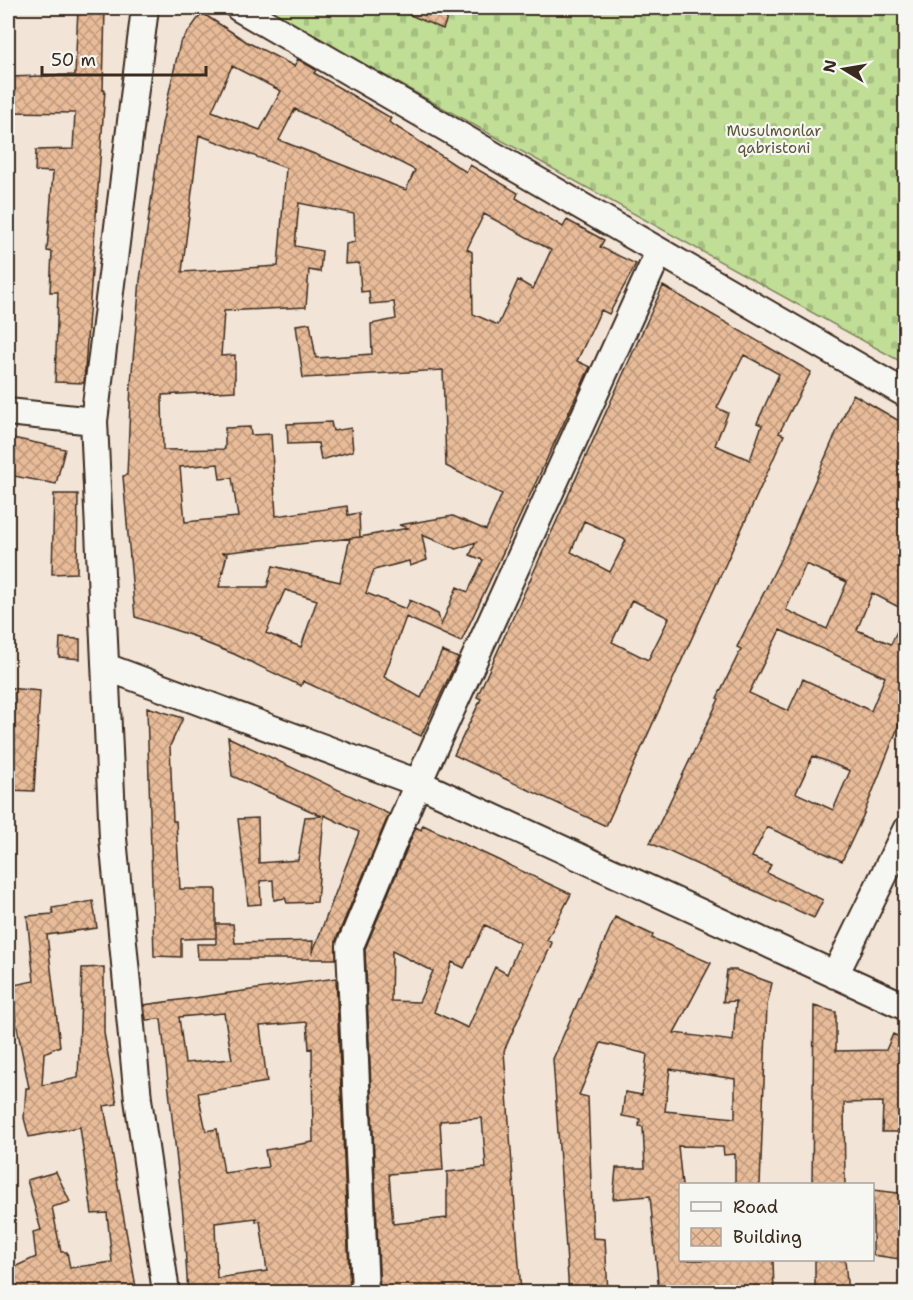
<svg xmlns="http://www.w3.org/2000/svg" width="913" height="1300" viewBox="0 0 913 1300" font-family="'Shantell Sans',sans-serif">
<defs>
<pattern id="cemetery-stones" width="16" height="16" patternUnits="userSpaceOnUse" patternTransform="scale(1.5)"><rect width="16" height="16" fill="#c0de96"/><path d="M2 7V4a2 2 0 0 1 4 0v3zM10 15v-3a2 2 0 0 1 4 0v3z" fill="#a6bf81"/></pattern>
<pattern id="building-cross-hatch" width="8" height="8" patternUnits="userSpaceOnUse" patternTransform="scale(1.5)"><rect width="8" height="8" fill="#e9bc99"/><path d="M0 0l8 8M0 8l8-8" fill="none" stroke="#be997c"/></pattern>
</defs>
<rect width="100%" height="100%" fill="#f2e5d7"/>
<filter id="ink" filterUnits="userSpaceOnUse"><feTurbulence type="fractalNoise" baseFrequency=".0167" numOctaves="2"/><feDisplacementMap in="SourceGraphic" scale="12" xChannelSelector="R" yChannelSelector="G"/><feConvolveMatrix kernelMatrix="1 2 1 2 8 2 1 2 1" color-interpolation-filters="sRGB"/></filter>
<g filter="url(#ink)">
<path fill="url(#cemetery-stones)" stroke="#7e845a" stroke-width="1.5" d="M263,8h642v356z"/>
<path fill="url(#building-cross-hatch)" stroke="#3b2a1e" stroke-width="1.5" fill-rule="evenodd" d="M78,8h27l-2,82h2l-21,293 -29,-1 3,-90h-8l2,-40 -5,-1 6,-79 -18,-1 1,-21 37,-1 2,-36 -67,-1v-35l67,-2z
M394,8h57l-8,21z
M202,13l45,29 47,24 4,-7 18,11 -2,3 77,45 -2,4 77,50 4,-7 48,28 -2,5 47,29 4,-7 37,20 -4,7 36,17 -27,50 -8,-4 -24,51 13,6 -129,275 -55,-25 -22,60 37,21 21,-47 16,7 -37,78 -118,-55 -2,5 -67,-32 -36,-14 1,-2 -64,-21 -12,-141 4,-1 4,-92 9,-103 22,-156 18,-81zM232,66l49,25 -21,39 -48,-19zM295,109l120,61 -9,20 -127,-50zM199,135l87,33 -8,98 -96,6zM299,203l55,11 1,28 -9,2 -1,20 14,-1 2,29 8,-1 1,13 24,-2 2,17 -25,5 1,30 -56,4 -6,-35 -14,2 7,53 140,-8 3,96 56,28 -16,36 -33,-14 -54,9 9,3 -48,9 -1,-24 -11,2 -1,-9 -71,10 -5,-82 -20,1 -1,-8 -25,1v21l-62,1 -1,-55 73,-4v-36l-14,1 3,-45 82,-4 3,-37 11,2 2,-21 -27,-5zM484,214l67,36 -18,39 -15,-9 -20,45 -25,-11 -1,-62 -5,-3zM218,464l2,15 12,-1 6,39 -53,5 -5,-55zM422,535l34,14 20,-7 -6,13 13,5 -15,32 -11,-5 -16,38 -3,-11 -28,-14 -4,9 -40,-16 8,-23 35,-9 1,5 17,-6zM360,537l-10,1 -10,44 -67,-16 -6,21h-48l8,-33 -6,-1zM285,590l32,10 -16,47 -35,-14z
M663,286l148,86 -32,61 5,2 -20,45 -158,346 -152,-71 27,-56 -4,-2zM744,355l35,19 -22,49 5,2 -12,35 -35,-15 13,-32 -11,-5zM584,521l42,19 -16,32 -39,-20zM632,600l37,18 -21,42 -36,-18z
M853,394l53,31v186l-34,-18 -15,37 34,14 15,-32v112l-6,-2 -37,94 -21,45 -75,-34 -15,30 19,8 -4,8 56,27 -9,18 -164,-75 69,-144 -2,-1 24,-49 -4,-2 46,-93zM806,564l41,18 -20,47 -41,-19zM780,630l105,47 -14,34 -68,-32 -15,32 -39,-18zM813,756l37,15 -17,39 -37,-17z
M331,422l2,9 18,-3 2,23 -32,9 -3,-17 -30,1 -1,-20z
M8,437l57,12 -9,35 -48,-9z
M54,494h24l-1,79 -25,1z
M60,638l20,1v20l-21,-2z
M8,688l32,3 -6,100 -26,-1z
M147,707l36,11 -13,28 3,75h3l4,68h36v49l-35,1v18l-27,-1z
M228,737l161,77 -53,126v19h-138l-1,-15h19v-20h17l2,19 78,-2 -1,13 47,-122 -35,-17 -7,87 -30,1 -2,-5 -11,2 -1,-20 -13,1 1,23 -13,1 -10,-86 20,-1 1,45 39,-3 7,-43 17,-1 -90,-40z
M423,825l148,69 -24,46 5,3 -48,108 17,242h-141l-15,-344 51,-122 5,3zM485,925l35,18 -13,31 -12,-7 -27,61 -34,-16 18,-50 12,6zM392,951l41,20 -14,31 -28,-1zM482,1118l4,50 -39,4v46l-54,6 -4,-50 54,-4 -3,-49z
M93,901l4,27 -50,7 13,111 -16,7 -2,32 36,-7 4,-110 22,-1v66l13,71 -13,2 33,187h-129v-23l28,-13 -3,-25 8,-2 -14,-50 29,-8 14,30 -18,5 9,45h6l3,16 42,-6 -5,-49 -15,1 -12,-87 -51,10 -5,-19 2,-30h3l-20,-102 25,-5 -7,-65 26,-2 -1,-6z
M615,917l38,18 -1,3 59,25 -37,70 59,8 3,-40 -13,1 4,-32h9l36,13 -5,22 -7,180h-25v-31l-11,1 -1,-8 -45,-1 4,39 -1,75h92l1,33h-115l-9,-97 -37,3 3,-31h29l-2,-41 -4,-1 1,-7 -18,-3 3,-24 17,3 5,-41 -46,-11 -22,52 9,2 5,141 12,1 3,54h-39l-16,-234zM670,1069l65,10v39l-70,-7z
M336,978l14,315h-162l-5,-78 -22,-196 -15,1 -2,-15zM224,1013l8,46 -47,4 -6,-46zM307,1022l2,27 3,-1 1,94 -48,8 3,17 -44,6 -7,-44 -11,2 -8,-38 69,-11 -7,-56zM256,1218v4l4,-1 7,50 -50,7 -2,-55z
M814,1006l22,6v39l50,-1 7,-16 13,6v92h-24l1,-30 -39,1 1,82h-33z
M873,1190l33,4v66l-33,-5z
M815,1260h30l3,33h-33z"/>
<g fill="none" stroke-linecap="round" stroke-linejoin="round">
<g stroke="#3b2a1e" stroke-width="30">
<path id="minor" d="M145,8l-51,413 19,417 25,261 28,193
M239,8l667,386
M8,412l86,9
M106,667l312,116 488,224
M835,975l71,-145
M365,1292l-15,-346 68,-163 241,-531"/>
</g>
<use href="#minor" stroke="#f6f6f2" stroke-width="26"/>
</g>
</g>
<g text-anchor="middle" stroke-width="4.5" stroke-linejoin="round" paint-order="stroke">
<g font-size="15" fill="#5c573c" stroke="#f6f6f2">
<text x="774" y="136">Musulmonlar<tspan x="774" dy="17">qabristoni</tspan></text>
</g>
</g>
<rect width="913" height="1300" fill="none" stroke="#f6f6f2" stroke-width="30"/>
<rect x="15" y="15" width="883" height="1270" fill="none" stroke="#3b2a1e" stroke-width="2" filter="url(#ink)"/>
<rect x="679" y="1183" width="195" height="78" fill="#f6f6f2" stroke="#aba49d" stroke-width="1.5"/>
<rect x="691" y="1202" width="30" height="9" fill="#f6f6f2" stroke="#aba49d" stroke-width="1.5"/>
<text x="733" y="1213" font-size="18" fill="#3b2a1e">Road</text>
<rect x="691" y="1228" width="30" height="18" fill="url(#building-cross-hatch)" stroke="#aba49d" stroke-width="1.5"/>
<text x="733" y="1243" font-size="18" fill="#3b2a1e">Building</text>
<g transform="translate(844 69) rotate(281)" stroke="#f6f6f2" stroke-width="4.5" paint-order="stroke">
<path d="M0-4.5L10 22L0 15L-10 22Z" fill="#3b2a1e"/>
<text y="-9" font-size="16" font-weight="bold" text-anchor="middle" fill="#3b2a1e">N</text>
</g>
<path d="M42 66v9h164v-9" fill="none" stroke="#3b2a1e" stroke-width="3"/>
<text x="51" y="66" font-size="18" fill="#3b2a1e" stroke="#f6f6f2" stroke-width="4.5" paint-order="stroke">50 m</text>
</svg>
